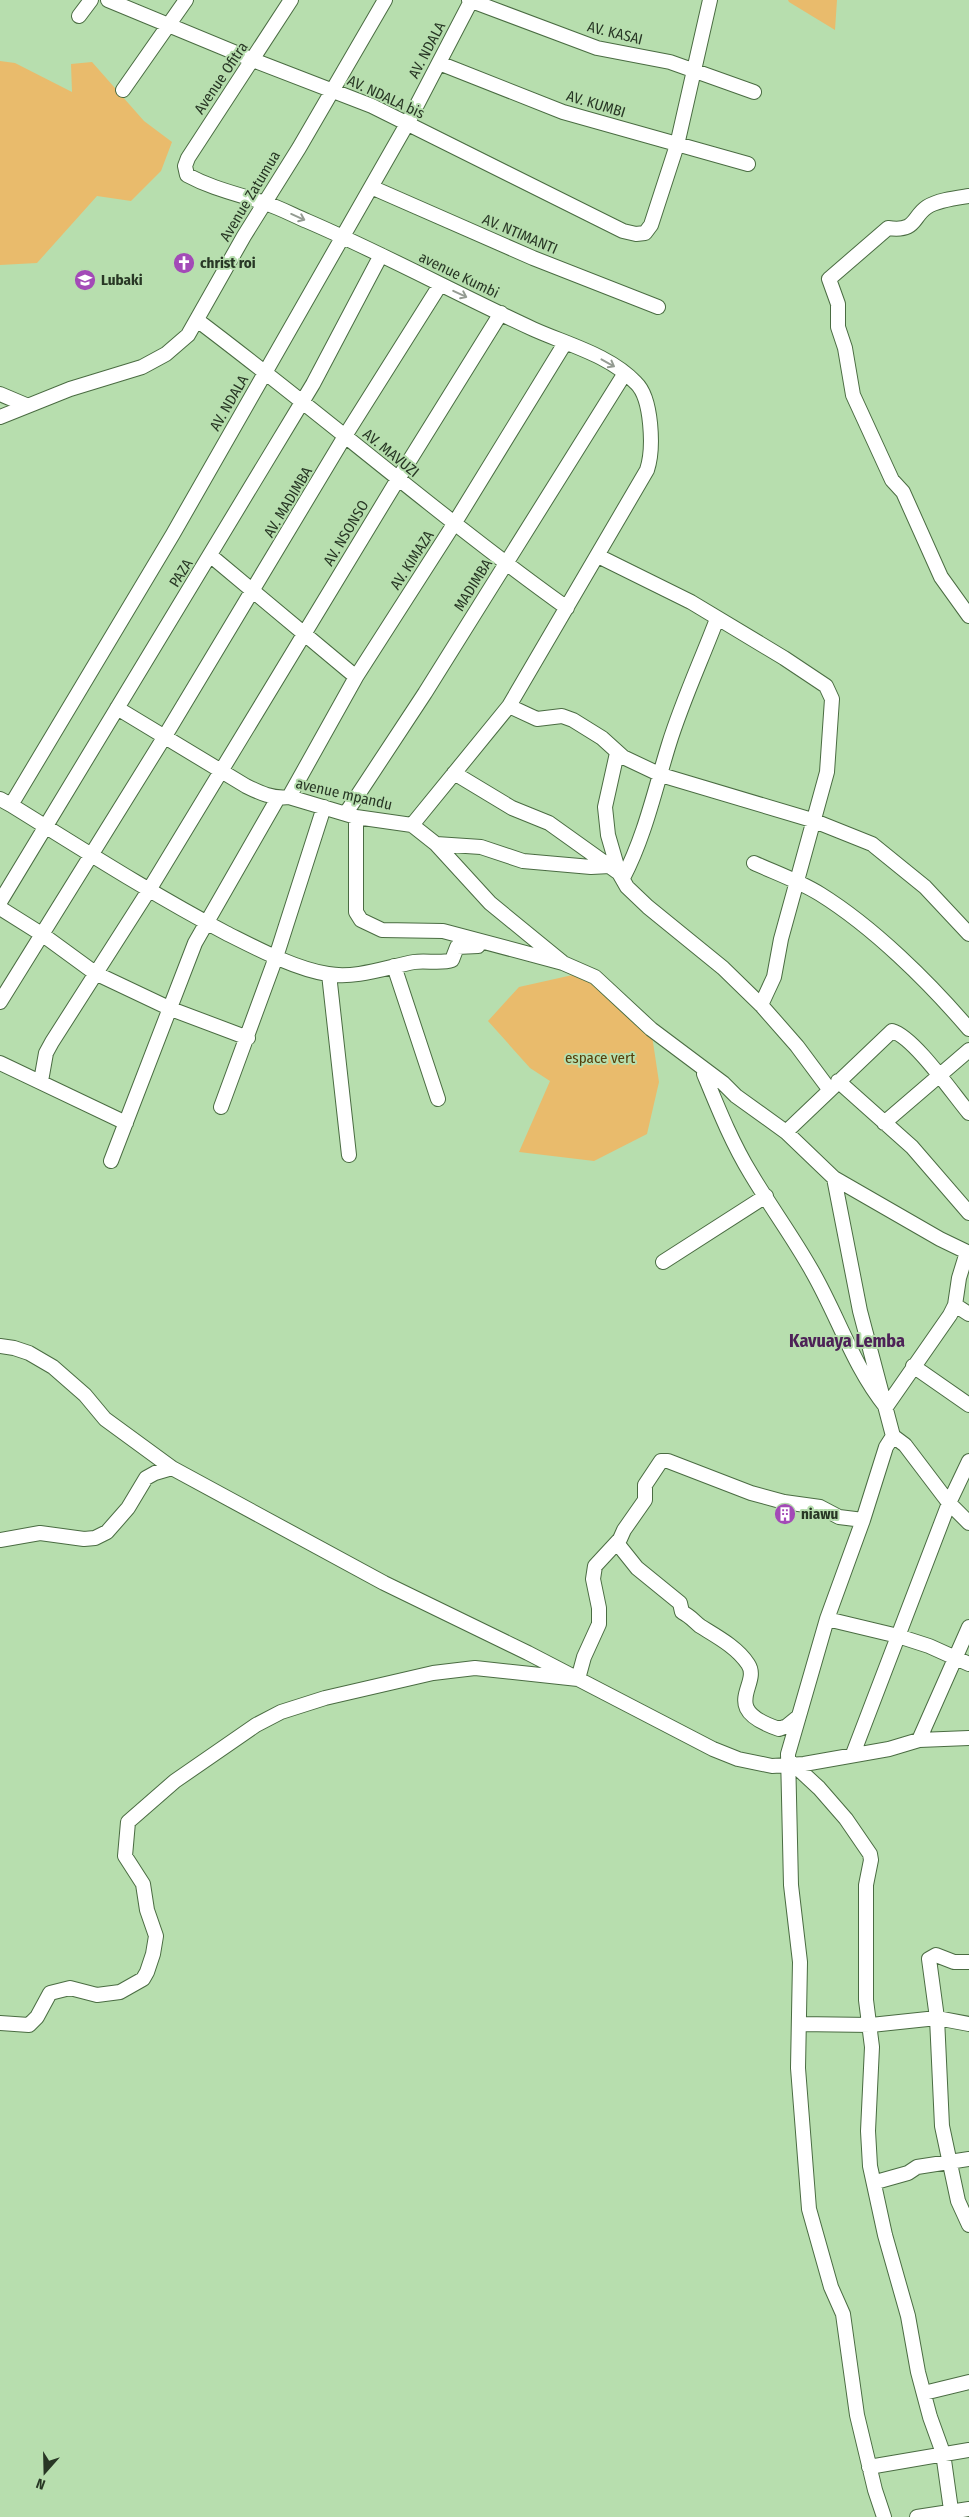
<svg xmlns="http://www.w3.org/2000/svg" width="969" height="2517" viewBox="0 0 969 2517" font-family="'Fira Sans Condensed',sans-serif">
<rect width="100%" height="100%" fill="#b7deae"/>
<path fill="#e9bb6c" d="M788,0h49l-2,30 -46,-28z
M0,61l15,2 57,29 -1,-28 21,-2 52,59 28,21 -11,29 -30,30 -34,-5 -60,67 -37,2z
M586,972l65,57 8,53 -12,52 -53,27 -75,-9 31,-71 -20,-13 -42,-47 31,-34z"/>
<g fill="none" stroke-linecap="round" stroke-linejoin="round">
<g stroke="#4a6c42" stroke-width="16">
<path id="minor" d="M108,0l145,60 119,46 251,125 13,3 9,-1 6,-8 26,-80 33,-145
M291,0l-103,158 -3,8 2,9c26,14 51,19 78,28 15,5 28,12 42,18 77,33 150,73 226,108 33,15 77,26 103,54 16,15 18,66 11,87l-138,236 -97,119
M469,0l128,48 73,14 84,30
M79,16l12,-16
M439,63l124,49 185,52
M123,90l63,-90
M371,187l162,71 125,49
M969,196c-13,2 -31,4 -42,11 -15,10 -10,25 -39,21l-59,51 9,25v23l7,21 8,47 39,85 11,12 38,85 28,39
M197,320c125,94 243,197 370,288
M0,394l26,11
M0,417l70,-28 72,-22 24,-13 22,-19 56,-99 55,-88 86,-148
M211,556l145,121
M598,556l93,46 93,56 42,28 6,13 -5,73 -46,167 -7,38 -13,28
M509,706l28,13 25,-3 11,4 29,18 21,19 38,18 151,45 60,24 53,43 44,47
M117,708l129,78c14,7 27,13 43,11l67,20 56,8 24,19 54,59 72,59
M617,753l-12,54 3,28 11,38
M454,773l58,35 37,15 70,50 8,14 21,20 75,61 38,37 36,41 32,43
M289,797l67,-120 98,-153 111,-181
M0,799l11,6 162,-271 234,-410 64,-123
M11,805c71,44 141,89 215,128 30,15 69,36 102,41 28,5 59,-7 86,-12 12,-2 27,2 38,-2l5,-13 21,-1
M346,813l79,-120 200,-320
M356,817v95l5,8 21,10 61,1 120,32 32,14 56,52 72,54 13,13 50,36 48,46 106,61 29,14
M436,844l45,3 42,14 68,6 19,-1
M754,863c22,10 45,18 66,31 53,33 108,87 149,135
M623,878c22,-42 32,-89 46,-134 13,-42 32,-83 48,-125
M0,902l313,-518 68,-129
M0,908l43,27 52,38 76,36 77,29
M394,966l44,133
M329,974l20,181
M0,1002l165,-266 180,-300 95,-151
M0,1063l126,60
M704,1074c14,34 28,69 47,100 19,32 42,63 61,97 26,45 41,95 74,136l64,-92 5,-10 4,-27 8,-26
M41,1081l5,-28 6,-11 97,-152 249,-411 103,-166
M838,1081l74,66 57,66
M221,1107l55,-150 48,-150
M884,1123l85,-73
M786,1132l106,-101c22,6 61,63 77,82
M111,1161l84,-218 83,-145
M834,1178l26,133 33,125 12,9 44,58 20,20
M663,1262l103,-66
M955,1305l14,9
M0,1346l14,2 15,5 24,14 32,28 20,24 67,49 212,115 144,70 185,96 25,10 34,7 32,-2 85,-15 30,-9 50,-2
M913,1366l56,39
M0,1540l40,-7 44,6 11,-1 12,-6 21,-24 18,-30 9,-5 17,-5
M617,1543l20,25 43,35 2,9c8,4 12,9 18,14 16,10 37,21 48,38 14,21 -31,44 31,65l8,-3 11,-9
M827,1619l71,17 31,10 40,18
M919,1740l50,-113
M853,1754l96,-251 20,-42
M793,1764l26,24 27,31 24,35 1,6 -5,25v115l6,47 -4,84 2,35 15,69 23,81 10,56 12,45 13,36 9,64
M969,1962h-15l-18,-7 -7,4 8,59 5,108 16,75 11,24
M0,2023l29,2 8,-8 13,-24 20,-5 27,7 23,-3 23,-13 4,-7 6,-18 3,-18 -9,-26 -4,-26 -18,-28 3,-34 47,-41 81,-56 25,-13 44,-14 108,-25 42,-5 103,11 6,-22 15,-33v-16l-6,-29 2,-13 25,-27 4,-9 21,-30v-15l16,-24h7l83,32 33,9 36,5 19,10 24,3
M799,2024l72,1 66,-7 32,6
M876,2182l32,-9 9,-6 52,-8
M924,2393l45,-11
M869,2467l100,-17
M884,2517l-9,-27 -18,-75 -14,-101 -12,-27 -22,-78 -11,-141 2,-106 -9,-77 -3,-131 39,-135 36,-99 23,-73 7,-11
M917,2517l52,-8"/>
</g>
<use href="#minor" stroke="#fff" stroke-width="14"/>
</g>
<defs><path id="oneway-shaft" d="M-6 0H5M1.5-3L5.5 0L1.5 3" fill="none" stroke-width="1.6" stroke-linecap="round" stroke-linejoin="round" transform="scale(1.25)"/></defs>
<g stroke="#949b92">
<use href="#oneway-shaft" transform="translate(298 217) rotate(24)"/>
<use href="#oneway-shaft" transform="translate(460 294) rotate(25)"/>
<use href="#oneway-shaft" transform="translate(608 363) rotate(29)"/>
</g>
<defs>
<g id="church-disc" transform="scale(1.125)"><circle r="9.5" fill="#a34ab7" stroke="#b7deae"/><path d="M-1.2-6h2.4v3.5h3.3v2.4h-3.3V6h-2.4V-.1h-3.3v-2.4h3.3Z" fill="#fff"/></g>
<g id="school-disc" transform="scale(1.125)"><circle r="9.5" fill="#a34ab7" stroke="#b7deae"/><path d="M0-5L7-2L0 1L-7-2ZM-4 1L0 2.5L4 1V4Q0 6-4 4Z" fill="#fff"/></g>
<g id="building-disc" transform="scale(1.125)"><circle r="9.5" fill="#a34ab7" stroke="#b7deae"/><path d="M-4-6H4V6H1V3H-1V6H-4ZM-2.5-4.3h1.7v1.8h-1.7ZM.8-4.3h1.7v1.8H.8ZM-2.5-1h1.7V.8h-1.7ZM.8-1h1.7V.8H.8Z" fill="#fff"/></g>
</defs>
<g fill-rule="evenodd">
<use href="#church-disc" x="184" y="263"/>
<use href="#school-disc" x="85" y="280"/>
<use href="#building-disc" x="785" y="1514"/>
</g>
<g text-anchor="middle" stroke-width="4" stroke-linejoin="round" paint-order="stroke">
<g font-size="15" fill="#283725" stroke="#b7deae">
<text transform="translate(615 33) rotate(14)" y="5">AV. KASAI</text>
<text transform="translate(427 50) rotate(-62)" y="5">AV. NDALA</text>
<text transform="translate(221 78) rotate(-56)" y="5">Avenue Ofitra</text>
<text transform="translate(386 97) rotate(25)" y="5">AV. NDALA bis</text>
<text transform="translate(596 104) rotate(17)" y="5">AV. KUMBI</text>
<text transform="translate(250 196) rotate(-59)" y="5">Avenue Zatumua</text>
<text transform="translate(520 234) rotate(23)" y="5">AV. NTIMANTI</text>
<text transform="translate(459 275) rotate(26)" y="5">avenue Kumbi</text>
<text transform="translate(229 403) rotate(-60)" y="5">AV. NDALA</text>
<text transform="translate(391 453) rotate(39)" y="5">AV. MAVUZI</text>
<text transform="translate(288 502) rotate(-59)" y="5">AV. MADIMBA</text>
<text transform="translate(346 533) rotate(-59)" y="5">AV. NSONSO</text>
<text transform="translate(412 560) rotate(-57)" y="5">AV. KIMAZA</text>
<text transform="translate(181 573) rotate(-58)" y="5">PAZA</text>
<text transform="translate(473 585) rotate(-58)" y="5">MADIMBA</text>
<text transform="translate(344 794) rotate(13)" y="5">avenue mpandu</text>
</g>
<g font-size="15" font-weight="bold" fill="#283725" stroke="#b7deae" text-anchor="start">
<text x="200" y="268">christ roi</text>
<text x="101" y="285">Lubaki</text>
<text x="801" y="1519">niawu</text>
</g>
<g font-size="15" fill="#563d08" stroke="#b7deae">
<text x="600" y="1063">espace vert</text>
</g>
<g font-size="18" font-weight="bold" fill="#4d2257" stroke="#b7deae">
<text x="847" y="1347">Kavuaya Lemba</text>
</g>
</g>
<g transform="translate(45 2472) rotate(200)" stroke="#b7deae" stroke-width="4" paint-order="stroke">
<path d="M0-4L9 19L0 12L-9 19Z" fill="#283725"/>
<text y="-8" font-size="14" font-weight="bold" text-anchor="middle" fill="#283725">N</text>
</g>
</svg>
